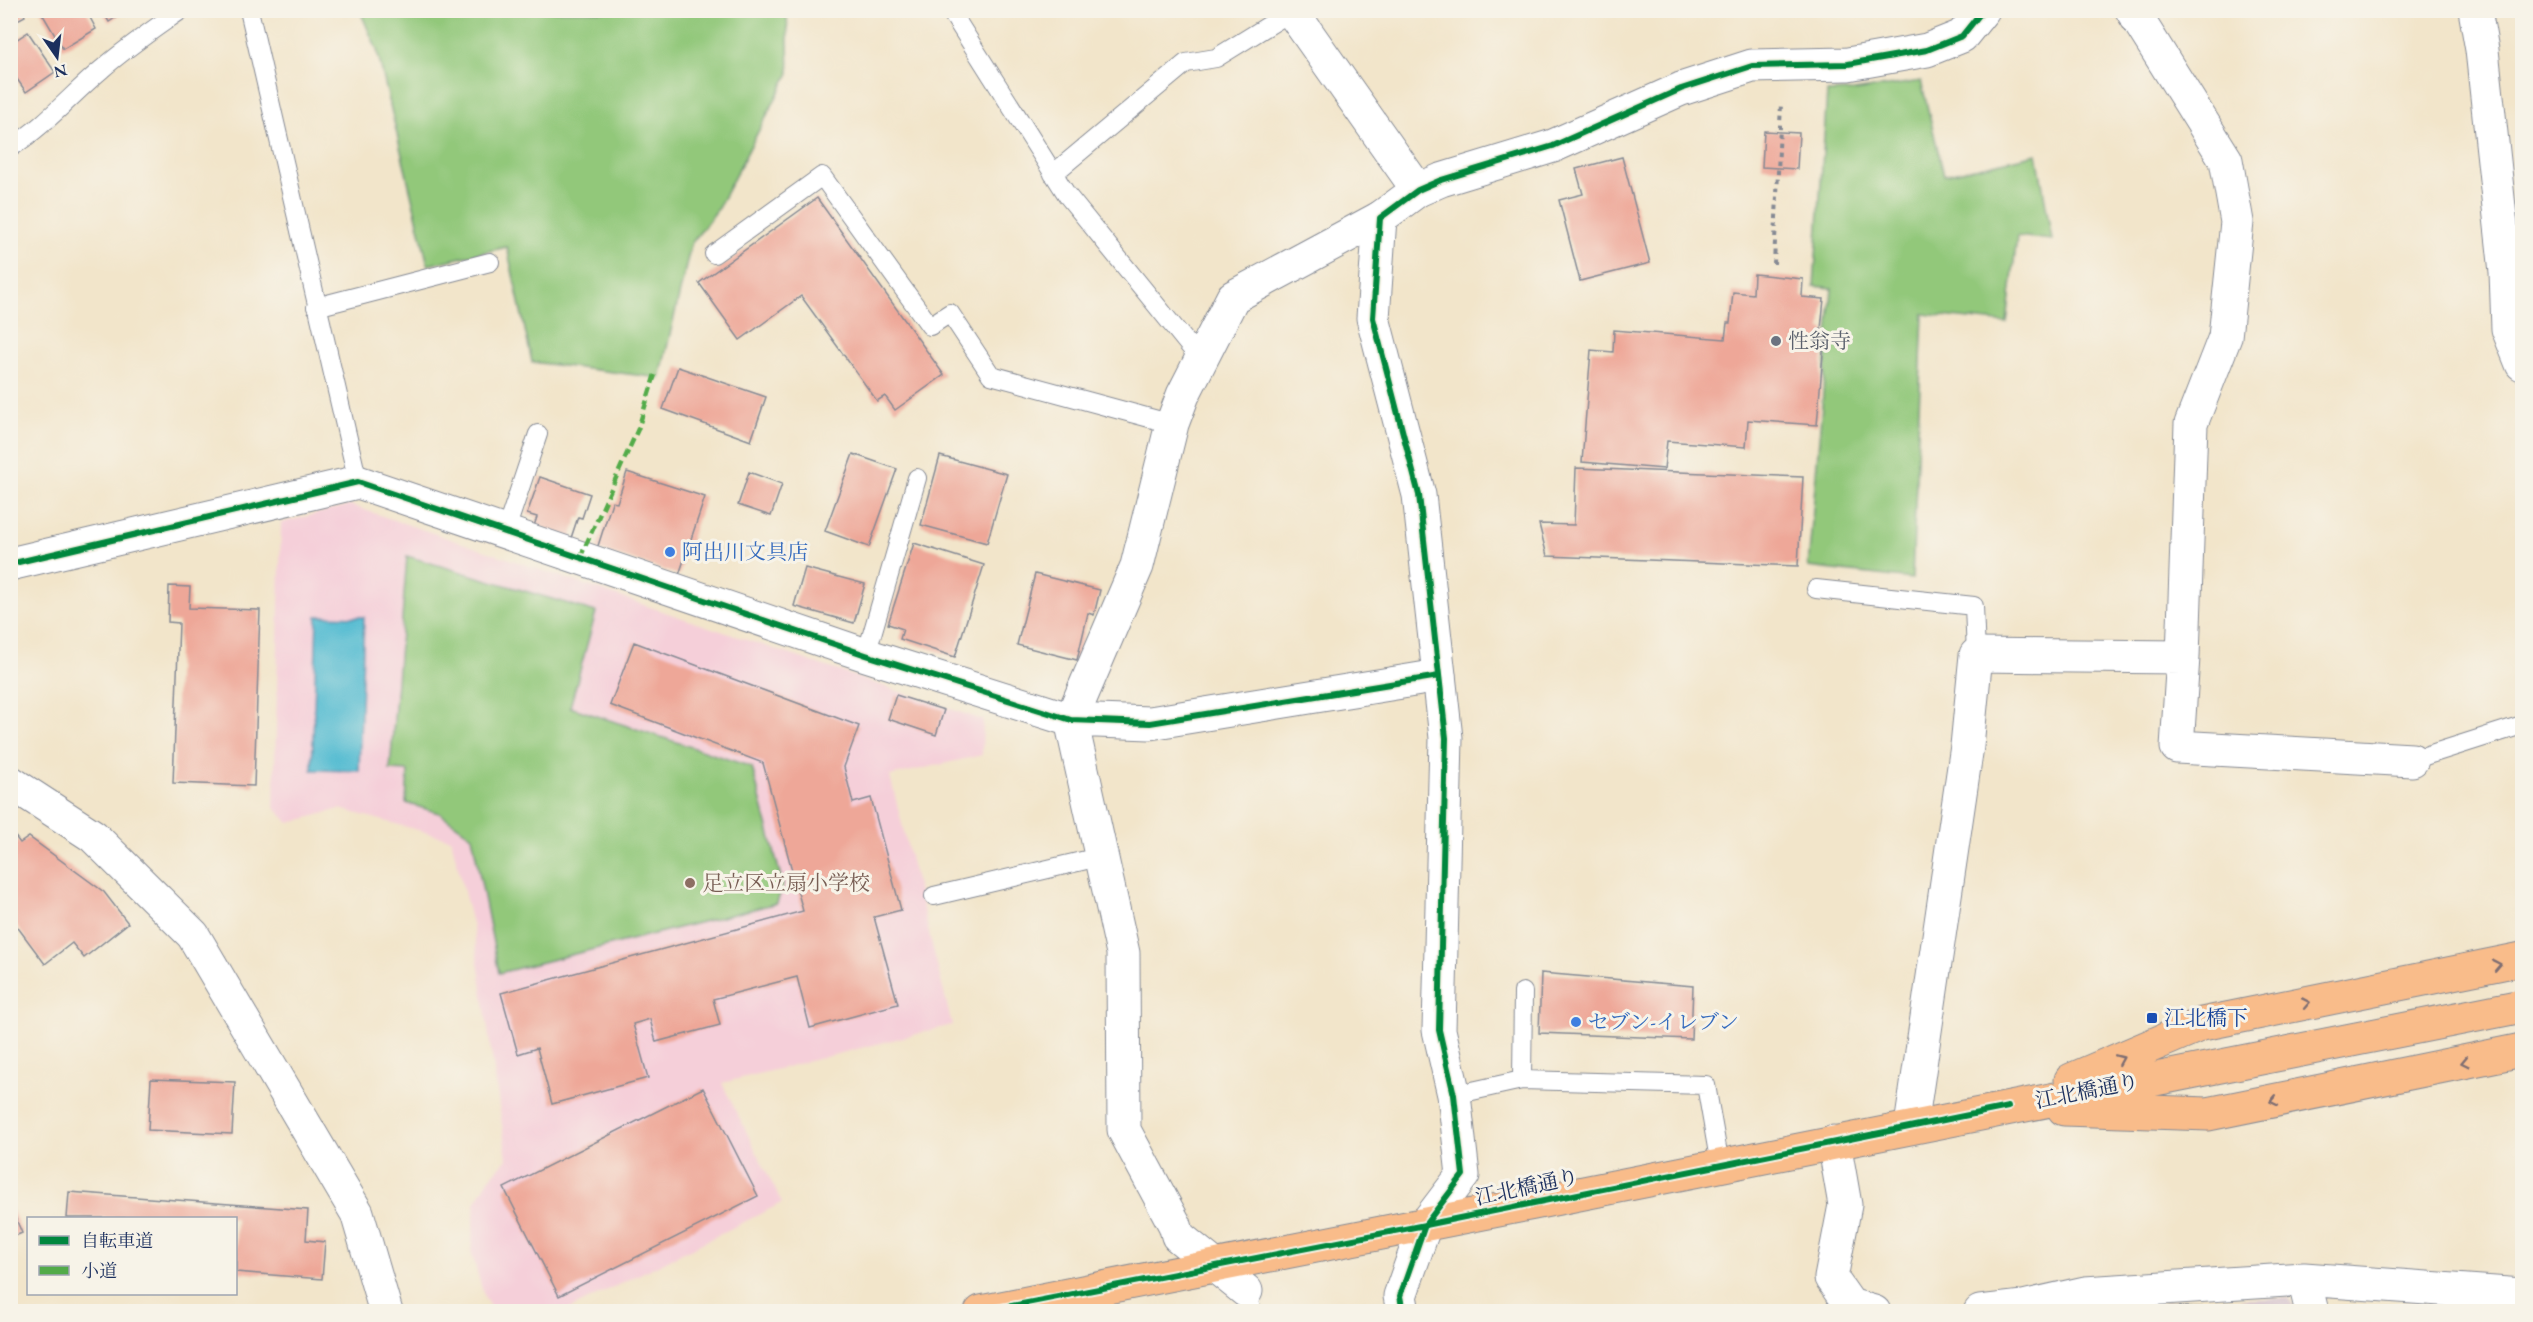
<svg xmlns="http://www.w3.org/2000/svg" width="2533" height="1322" viewBox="0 0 2533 1322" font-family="'EB Garamond','Noto Serif JP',serif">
<rect width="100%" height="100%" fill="#f7f3e8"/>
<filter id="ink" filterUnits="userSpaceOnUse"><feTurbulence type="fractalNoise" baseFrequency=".0167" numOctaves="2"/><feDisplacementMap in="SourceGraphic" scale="12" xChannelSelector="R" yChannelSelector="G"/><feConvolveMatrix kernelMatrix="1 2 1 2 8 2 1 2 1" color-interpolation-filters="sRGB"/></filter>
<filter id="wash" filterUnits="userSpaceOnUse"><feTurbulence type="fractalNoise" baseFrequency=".008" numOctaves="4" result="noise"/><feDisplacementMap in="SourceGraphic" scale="24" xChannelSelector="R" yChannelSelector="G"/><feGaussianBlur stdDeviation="1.35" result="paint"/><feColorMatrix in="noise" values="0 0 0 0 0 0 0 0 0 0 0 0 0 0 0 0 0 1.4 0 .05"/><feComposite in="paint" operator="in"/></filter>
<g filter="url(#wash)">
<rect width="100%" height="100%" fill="#f2e5ca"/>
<path fill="#f5cfd9" d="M350,505l633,215 -1,35 -92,21 62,249 -230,58 60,120 -216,108h-74l-8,-15 -13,-45 4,-48 14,-24 18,-20 -34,-231 -22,-89 -111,-30 -51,14 -15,-16 7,-284z"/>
<path fill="#d1bdcb" d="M2289,1298l7,13h-131v-9z"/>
<path fill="#92c87a" stroke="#567c6c" stroke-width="1.5" d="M360,11h427l2,62 -72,137 -26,34 -31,134 -128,-16 -25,-115 -79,18 -51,-215z
M1921,81l23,94 93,-21 15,86 -35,-4 -10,87 -84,-9 -11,265 -104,-12 24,-279 -18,-2 13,-194 27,-1z
M407,556l189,56 -26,95 182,60 31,118 -6,18 -278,70 -27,-137 -33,-23 -33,-10 2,-32 -18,-1z"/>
<path fill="#53bbd1" stroke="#377598" stroke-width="1.5" d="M317,616l47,1 -5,154 -47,-1z"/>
<g id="blocks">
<path fill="#eea798" d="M10,10h12l3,6 -15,8z
M40,10h46l10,19 -33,20z
M102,10h25l-18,12z
M28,32l27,40 -29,20 -16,-23v-25z
M1764,131l35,2 -2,36 -35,-2z
M1622,157l28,106 -70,18 -21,-81 24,-6 -7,-25z
M817,198l127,177 -49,35 -10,-14 -8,5 -76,-105 -61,44 -41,-57z
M1754,274l49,5 -1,18 22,2 -3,30 4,1 -8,95 -69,-5 -2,27 -79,-6 -3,28 -82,-7 9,-112 22,2 1,-22 111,9 2,-16h3l3,-31 20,2z
M678,367l88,30 -15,44 -88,-32z
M853,454l44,15 -28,78 -44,-16z
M940,456l67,18 -20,69 -66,-18z
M1576,468l227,9 -5,89 -251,-10 -8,-32 35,1z
M627,472l78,25 -26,78 -82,-26 15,-47 5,1z
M749,472l33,12 -11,32 -33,-11z
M540,477l50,17 -8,24 -4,-1 -7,21 -37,-12 3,-9 -10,-3z
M914,543l70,22 -29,92 -55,-18 3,-10 -15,-5z
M805,568l60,16 -11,39 -60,-17z
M1035,574l65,16 -6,25 -6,-2 -11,47 -60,-15z
M169,586l21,1 -1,21 71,2 -6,176 -81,-3 6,-160 -11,-1z
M634,642l225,84 -15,41 9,36 18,-5 30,112 -27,7 24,87 -88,24 -13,-51 -84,22 7,26 -64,17 -6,-23 -17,5 15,54 -96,26 -15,-56 -19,6 -17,-61 302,-82 -40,-148 -153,-58z
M896,695l48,15 -8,25 -48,-16z
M10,830l10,13 9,-6 75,55 24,31 -44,35 -12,-15 -27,21 -35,-47z
M1541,973l152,13 -2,53 -152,-6z
M151,1079l84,3 -3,52 -84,-4z
M703,1088l55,108 -199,100 -55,-108z
M69,1192l239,18 -2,30 19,2 -3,37 -86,-7v-54h-169z
M10,1205l12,28 -12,5z
M2170,1307l126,1v4h-126z"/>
</g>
</g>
<g filter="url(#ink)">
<use href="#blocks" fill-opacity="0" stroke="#868a94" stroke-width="1.5"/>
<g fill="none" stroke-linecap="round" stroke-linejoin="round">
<g stroke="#868a94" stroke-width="20">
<path id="service" d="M249,10l109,472
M950,10l117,185 133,164
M10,148c35,-22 61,-53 92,-79 25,-22 52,-40 79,-59
M1053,174l133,-111 30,-5 76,-47
M714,254l108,-78 108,150 20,-13 41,62 181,49
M316,307l174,-45
M505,533l33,-99
M1816,589l158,17 2,49
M866,655l51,-177
M2412,760l110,-35
M934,896l169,-40
M1522,1080l1,-88
M1454,1095l68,-15 184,5 14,80
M1246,1291l6,21"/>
</g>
<g stroke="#868a94" stroke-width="35">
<path id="minor" d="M1291,10l127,180
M2132,10l94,150 11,62 -12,115 -34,87 -8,233 -6,90 235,13
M2475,10l7,40 24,222 2,57 14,35
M10,564l348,-82 508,173 205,65 79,3 289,-47
M10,782l83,54 100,99 164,278 29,99
M1911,1126l56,-380 9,-91 207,2
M1834,1142l11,63 -14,73 19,27 24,7
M2304,1279l8,33
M1246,1291l-68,-55 -3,-11 -51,-95 -1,-177 -52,-233 66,-154 35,-142 11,-29 50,-98 147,-79
M1980,1312l43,-5 62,-14 219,-14 218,16"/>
</g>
<g stroke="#868a94" stroke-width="35">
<path id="tertiary" d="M1403,1312l-3,-16 25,-71 38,-50 -9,-80 -15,-65 7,-292 -27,-243 -46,-177 7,-100 38,-28 23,-10 112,-34 128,-57 71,-23 96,-2 79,-14 35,-14 21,-26"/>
</g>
<g stroke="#868a94" stroke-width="35">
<path id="primary" d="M2071,1080l131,-56 320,-65
M2064,1109l144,5 314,-64
M981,1312c514,-100 1028,-205 1541,-306"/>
</g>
<path stroke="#868a94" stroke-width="4" stroke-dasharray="4.5 4.5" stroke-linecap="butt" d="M1774,264l7,-161"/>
<use href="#service" stroke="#fff" stroke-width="18"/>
<use href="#minor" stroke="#fff" stroke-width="33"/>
<use href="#tertiary" stroke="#fff" stroke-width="33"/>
<use href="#primary" stroke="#f9bc8a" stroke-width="33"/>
<path stroke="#52ab49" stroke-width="4.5" stroke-dasharray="9 4.5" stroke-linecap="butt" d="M580,558l58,-129 18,-58"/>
<g stroke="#f7f3e8" stroke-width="10">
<path id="cycleway" d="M10,564l348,-82 508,173 205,65 79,3 289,-47
M981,1312l444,-87 583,-118
M1403,1312l-3,-16 25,-71 38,-50 -9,-80 -15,-65 7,-292 -27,-243 -46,-177 7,-100 38,-28 23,-10 112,-34 128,-57 71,-23 96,-2 79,-14 35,-14 21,-26"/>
</g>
<use href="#cycleway" stroke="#00873e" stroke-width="6"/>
</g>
<defs><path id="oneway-chevron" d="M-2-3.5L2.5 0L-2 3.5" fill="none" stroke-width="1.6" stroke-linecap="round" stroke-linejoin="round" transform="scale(1.5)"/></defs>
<g stroke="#7f6e72">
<use href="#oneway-chevron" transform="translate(2497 965) rotate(-11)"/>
<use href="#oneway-chevron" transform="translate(2306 1003) rotate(-11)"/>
<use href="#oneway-chevron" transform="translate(2120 1059) rotate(-23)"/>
<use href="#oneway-chevron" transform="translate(2465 1062) rotate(168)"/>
<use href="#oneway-chevron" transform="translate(2274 1101) rotate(168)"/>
</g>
</g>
<circle fill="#6b7280" stroke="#f7f3e8" stroke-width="2" cx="1776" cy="341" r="6"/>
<g fill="#3f7fe0" stroke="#f7f3e8" stroke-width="2">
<circle cx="670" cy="552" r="6"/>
<circle cx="1576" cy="1022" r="6"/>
</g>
<circle fill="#8d6e63" stroke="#f7f3e8" stroke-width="2" cx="690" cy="883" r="6"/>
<rect fill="#1a4fb4" stroke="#f7f3e8" stroke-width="2" x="2146" y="1012" width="12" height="12" rx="3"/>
<g text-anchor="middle" stroke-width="6" stroke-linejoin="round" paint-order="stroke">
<g font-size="21" fill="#5b616d" stroke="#f7f3e8" text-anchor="start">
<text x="1788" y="348">性翁寺</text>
</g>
<g font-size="21" fill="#366cbe" stroke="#f7f3e8" text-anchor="start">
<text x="682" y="559">阿出川文具店</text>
<text x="1588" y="1029">セブン-イレブン</text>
</g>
<g font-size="21" fill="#785e54" stroke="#f7f3e8" text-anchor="start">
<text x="702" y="890">足立区立扇小学校</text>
</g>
<g font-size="21" fill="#164399" stroke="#f7f3e8" text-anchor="start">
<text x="2164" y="1025">江北橋下</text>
</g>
<g font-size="21" fill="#1b2f5e" stroke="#f7f3e8">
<text transform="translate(2087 1091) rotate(-11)" y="7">江北橋通り</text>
<text transform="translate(1527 1187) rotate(-12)" y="7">江北橋通り</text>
</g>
</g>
<rect width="2533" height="1322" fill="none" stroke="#f7f3e8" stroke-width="36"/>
<rect x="27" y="1217" width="210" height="78" fill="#f7f3e8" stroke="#9fa5b1" stroke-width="1.5"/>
<rect x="39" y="1236" width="30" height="9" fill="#00873e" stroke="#9fa5b1" stroke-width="1.5"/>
<text x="81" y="1247" font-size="18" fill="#1b2f5e">自転車道</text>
<rect x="39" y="1266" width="30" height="9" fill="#52ab49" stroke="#9fa5b1" stroke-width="1.5"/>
<text x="81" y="1277" font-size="18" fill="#1b2f5e">小道</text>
<g transform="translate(57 57) rotate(166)" stroke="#f7f3e8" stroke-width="4.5" paint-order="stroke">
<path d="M0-4.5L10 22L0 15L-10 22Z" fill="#1b2f5e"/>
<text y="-9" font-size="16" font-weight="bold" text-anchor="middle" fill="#1b2f5e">N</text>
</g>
</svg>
